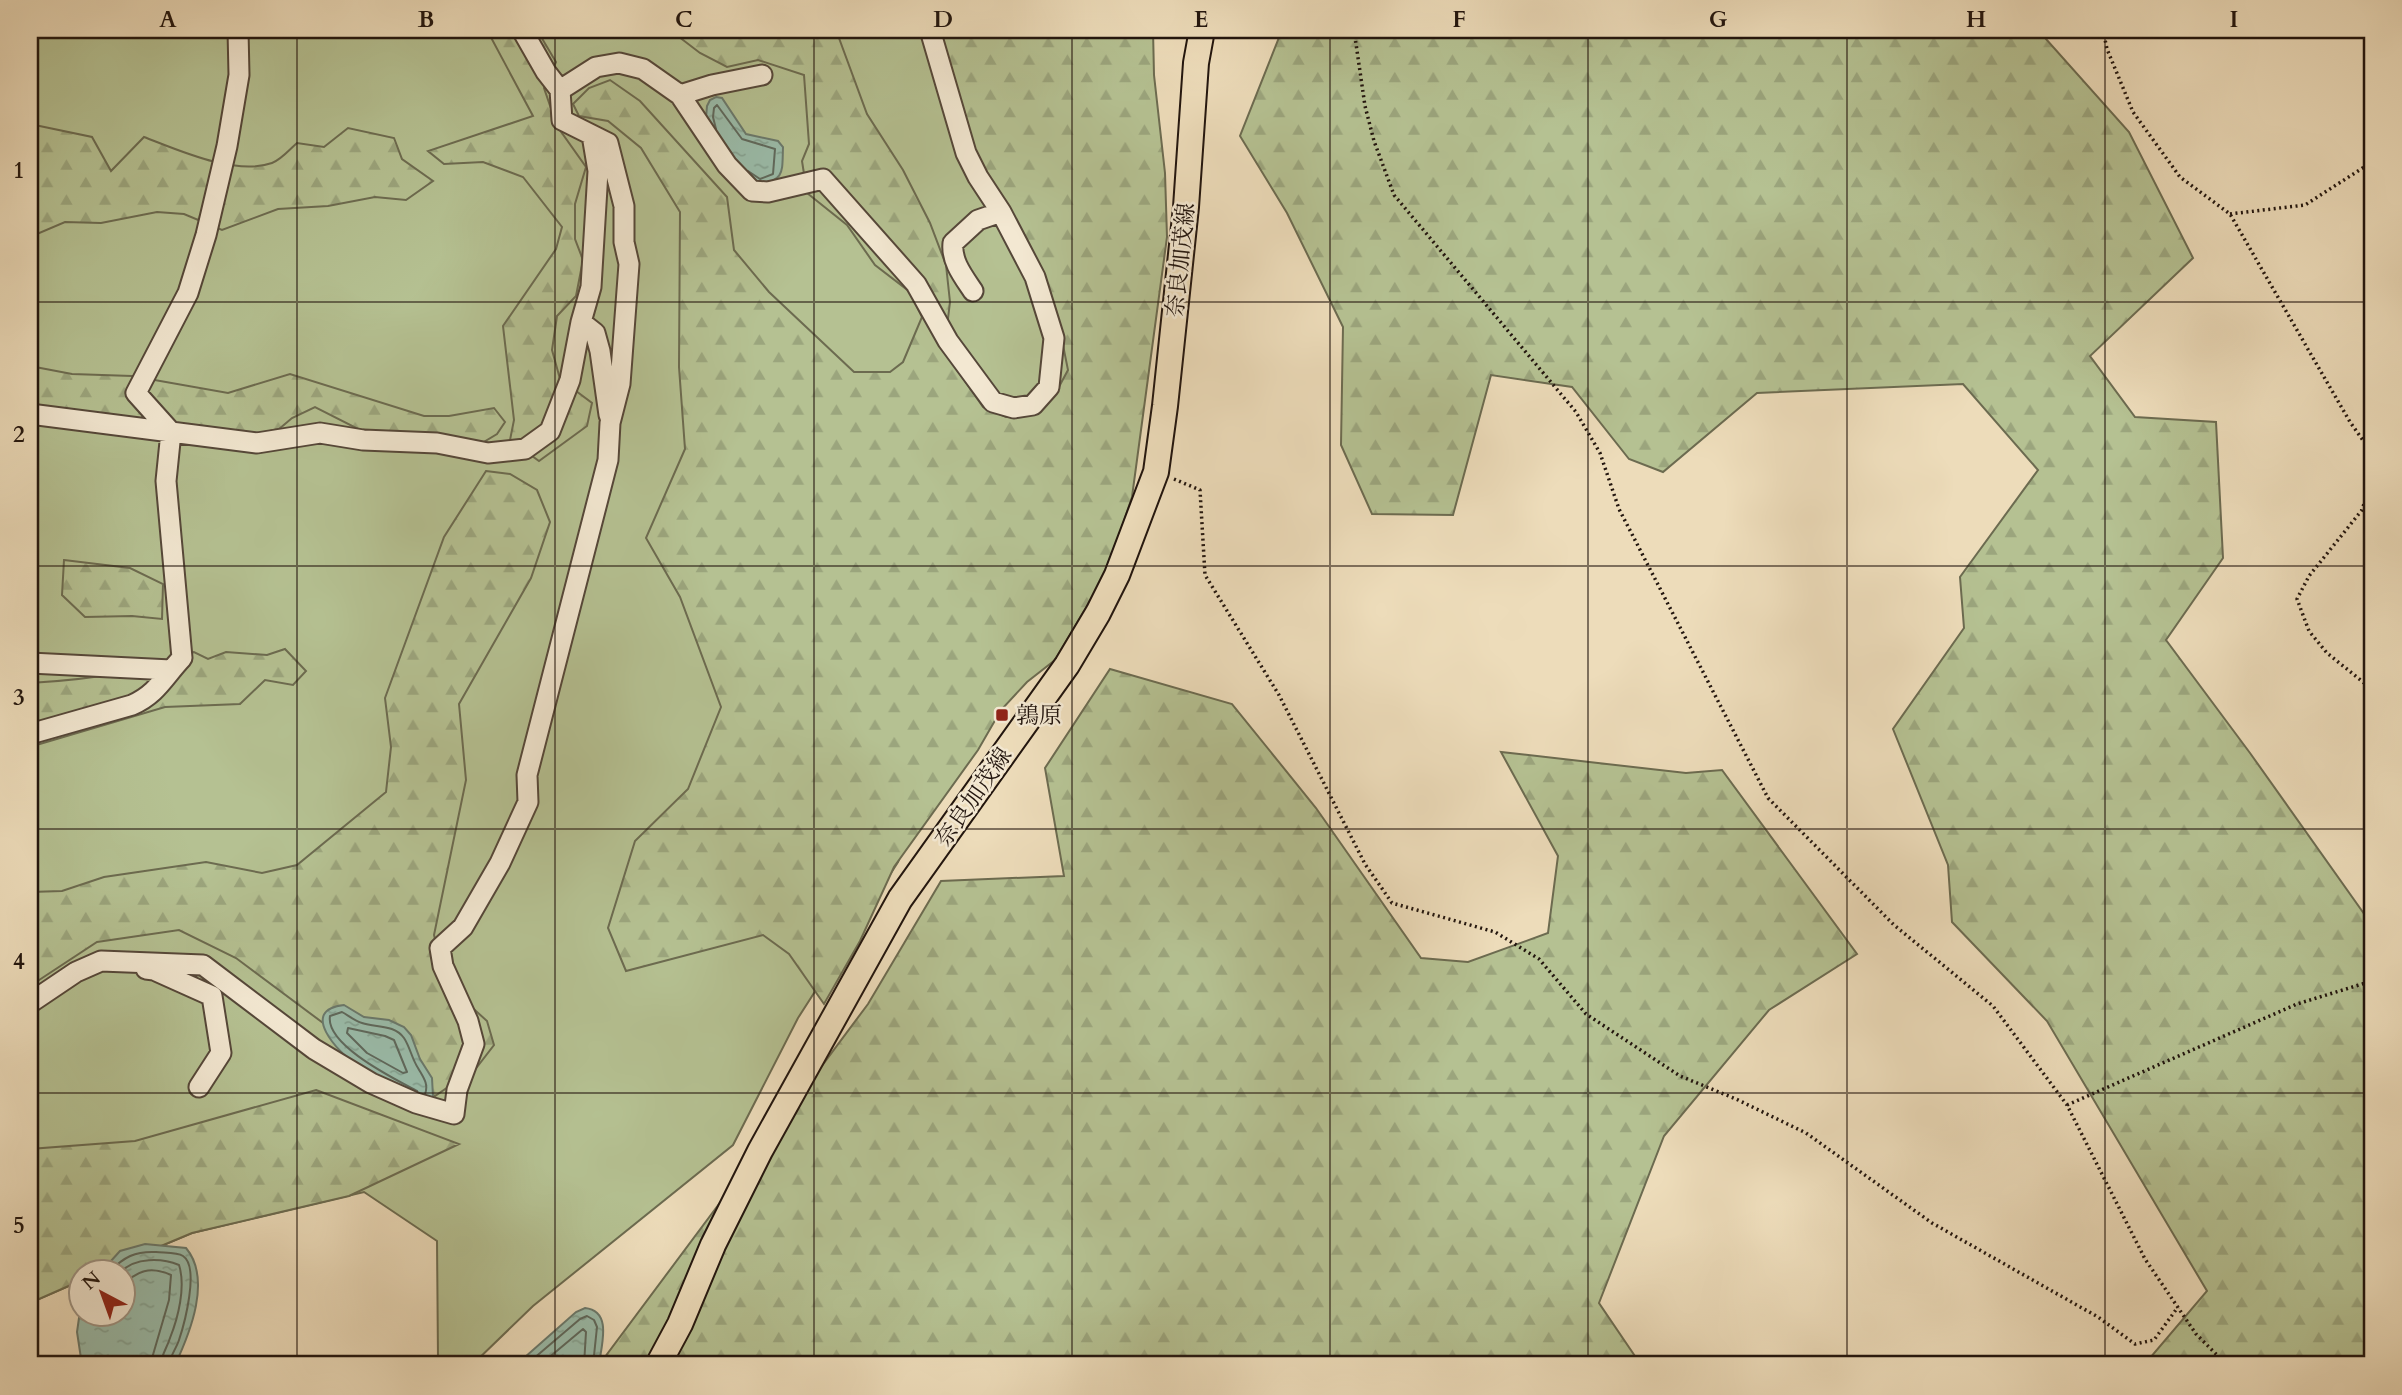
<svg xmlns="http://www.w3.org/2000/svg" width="2402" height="1395" viewBox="0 0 2402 1395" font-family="Cardo,'Noto Serif JP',serif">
<defs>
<pattern id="forest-firs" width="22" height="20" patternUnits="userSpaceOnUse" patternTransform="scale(1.75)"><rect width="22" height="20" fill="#b5c192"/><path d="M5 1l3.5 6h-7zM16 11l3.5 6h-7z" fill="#9ba57d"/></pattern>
<pattern id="water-ripples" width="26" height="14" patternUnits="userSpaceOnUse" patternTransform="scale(1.75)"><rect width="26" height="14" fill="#9abcaa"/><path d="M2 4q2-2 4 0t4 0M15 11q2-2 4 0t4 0" fill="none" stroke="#84a191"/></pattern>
</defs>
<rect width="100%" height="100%" fill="#eddcba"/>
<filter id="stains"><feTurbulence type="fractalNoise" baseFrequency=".00286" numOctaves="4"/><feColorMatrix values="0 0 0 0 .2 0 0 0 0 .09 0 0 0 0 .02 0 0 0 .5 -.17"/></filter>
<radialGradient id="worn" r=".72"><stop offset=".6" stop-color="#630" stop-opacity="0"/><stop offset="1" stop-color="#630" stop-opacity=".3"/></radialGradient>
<path fill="#b5c192" stroke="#6c6b50" stroke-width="2" d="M30,30h1071l-16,368 -187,464 -100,156 -65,127 -200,161 -61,59h-19l-15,-7 -1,-117 -73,-49 -172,41 -93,39h-19v9l-50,22z"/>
<path fill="url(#forest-firs)" stroke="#6c6b50" stroke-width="2" d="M487,30h50l19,32 -12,26 13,38 29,41 -11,37v35l8,21 -7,36 -19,20 -5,34 8,29 32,24 -5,23 -48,35 -29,-21 4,-20 -11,-94 53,-77 6,-22 -39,-50 -40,-15 -39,2 -16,-13 105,-35z
M670,30h166l31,84 36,56 27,53 16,42 4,37 -6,49 39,56 23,10 24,-3 24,-18 14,-26 -7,-35 -89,-187 -36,-118h217l1,45 11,98 2,64 -35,260 -26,77 -51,86 -28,22 -26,28 -23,40 -84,117 -34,74 -36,63 -35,-50 -26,-19 -137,36 -18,-43 27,-87 53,-52 33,-82 -41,-110 -34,-59 39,-89 -6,-82 1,-155 -39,-64 -33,-27 -29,-5 -6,-12 16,-16 21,-8 30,21 87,96 7,53 35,42 85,80h36l13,-10 19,-45 -12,-25 -35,-27 -28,-40 -40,-32 -5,-32 7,-17 -5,-69 -46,-15 -31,7 -27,-14z
M1282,30h756l91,102 64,126 -103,98 45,61 81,5 7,136 -57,82 84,113 122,172v440h-228l63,-74 -160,-270 -95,-99 -4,-57 -55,-136 71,-101 -4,-51 78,-107 -75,-86 -206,9 -94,79 -34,-13 -57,-72 -81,-12 -38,140 -81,-1 -31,-69 2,-118 -56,-114 -47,-77z
M30,124l62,13 19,34 33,-34c34,13 91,39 128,26 9,-3 18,-14 25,-20l27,4 24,-19 46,10 8,21 31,22 -27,19 -31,-3 -47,9 -50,3 -56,21 -38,-16 -27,-2 -56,11 -36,-1 -35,15z
M30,366l42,8 60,2 96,17 62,-19 134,42h25l45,-8 11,14 -8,12 -15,9 -116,-10 -51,-26 -23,11 -13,11 -24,5 -75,-8 -150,-21z
M486,471l24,3 27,16 13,32 -19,56 -72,126 7,76 -32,155 12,49 41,37 7,24 -17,22 -42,29 -57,-32 -142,-106 -57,-28 -82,12 -67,44v-94l32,-1 42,-14 102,-15 56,11 35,-8 89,-73 5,-45 -6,-49 59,-161z
M64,560l66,8 33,16 -1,35 -30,-3 -47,1 -23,-22z
M285,649l21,22 -13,14 -28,-5 -25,24 -75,3 -135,40v-64c54,-3 113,-10 164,-31l14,7 18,-7 41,3z
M1110,669l122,35 84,104 105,150 47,4 80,-29 10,-77 -57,-104 185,21 36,-3 135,184 -88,56 -105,126 -65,167 42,62h-1042l269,-361 73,-123 123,-5 -19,-108z
M316,1090l143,54 -110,52 -157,37 -93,39h-19v9l-50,22v-154l105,-8z"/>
<path fill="url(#water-ripples)" stroke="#6a796c" stroke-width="2" d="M716,97l6,1 24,36 32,7 5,6c-1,27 2,31 -25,40l-16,-12 -36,-57 1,-12 3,-6z
M344,1005l20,12 25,3 15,7 7,8 9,24 12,19 1,19 -6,5c-23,-12 -49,-22 -70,-36 -19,-14 -59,-56 -13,-61z
M145,1244l41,4c26,31 4,85 -11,117h-93l-5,-33 3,-21v3h42v-42h-21l19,-21z
M585,1308c28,3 16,38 14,57h-83l60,-53z"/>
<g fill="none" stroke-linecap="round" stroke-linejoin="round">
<path stroke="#5e685c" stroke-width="2" d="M716,129l-3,-12 1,-9 3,-3 25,34 33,10 -2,25 -13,5 -12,-8
M348,1028l37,8 9,4 13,32 -4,1 -36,-20 -20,-20z
M417,1091c-22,-12 -92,-46 -87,-75l12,-4c7,4 13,9 20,11 14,5 32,1 42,15 6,9 8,21 14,30 5,9 11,16 7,26
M109,1272c15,-15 26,-21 47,-20 8,1 21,0 27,4 17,11 1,69 -4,84 -3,9 -9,16 -10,25
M121,1272c14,-15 41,-14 58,-7 7,22 -1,53 -9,73 -3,10 -9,17 -9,27
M122,1287c14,-17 29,-21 49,-12l-2,25 -19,65
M526,1365l54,-46 7,-3 7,4 3,7 -4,38
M540,1365l43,-36 3,3 -2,33"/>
<g stroke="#554739" stroke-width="23">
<path id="minor" d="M930,30l36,123 12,24 23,35 -23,8 -25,23c-2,18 10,33 20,48
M560,90l36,-23 23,-4 24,6 37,26 47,70 25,26 16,1 55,-13 93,105 32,57 45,61 21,6 19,-3 16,-18 5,-49 -19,-61 -34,-65
M680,95l32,-10 50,-10
M581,322l14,11 5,18 9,64
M30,414l227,29 63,-10 43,7 74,3 51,10 37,-4 25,-18 20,-51 11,-58 10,-35 7,-116 -6,-36 -30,-15 -2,-30 -14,-18 -24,-42
M30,663l141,7
M30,734l102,-29c25,-11 32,-28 50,-47l-16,-177 5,-49 -35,-39 52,-100 18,-58 21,-89 12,-71 -1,-45
M146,969l8,1 58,26 9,57 -22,34
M30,1003l46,-31 25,-11 102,4 111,84 57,34 45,20 38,11 3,-24 17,-46 -6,-23 -25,-55 -3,-18 23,-21 37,-64 28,-61 -1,-27 81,-315 2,-37 10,-39 9,-120 -5,-22v-36l-16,-63 -16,-8"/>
</g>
<g stroke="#22150e" stroke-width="28">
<path id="major" d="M658,1365l22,-41 33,-79 47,-94 140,-252 167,-234 31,-52 19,-38 39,-103 9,-66 21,-199 10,-144 6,-33"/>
</g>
<path stroke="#22150e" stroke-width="3.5" stroke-dasharray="2 3.5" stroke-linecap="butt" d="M1354,30l11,76 9,35 20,54 182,217 24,41 19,56 149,289 126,127 99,81 74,99 78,154 51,75 31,31
M2103,30l4,19 26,63 47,65 50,37 120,208 22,31
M2230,214l75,-9 67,-43
M2372,478l-10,32 -53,66 -12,23 12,32 18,22 41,33 4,8
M1174,479l26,11 5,85 74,120 86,169 27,39 103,29 44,27 47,55 94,62 56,23 70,34 126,90 166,94 37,27 19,-4 24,-33
M2067,1105l230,-101 75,-23"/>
<use href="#minor" stroke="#f3e8d2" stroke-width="19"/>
<use href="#major" stroke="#eddcba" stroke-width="24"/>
</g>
<path fill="none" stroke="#22150e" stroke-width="2" stroke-opacity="0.55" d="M297,30v1335M555,30v1335M814,30v1335M1072,30v1335M1330,30v1335M1588,30v1335M1847,30v1335M2105,30v1335M30,302h2342M30,566h2342M30,829h2342M30,1093h2342"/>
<rect fill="#8f2418" stroke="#f3e8d2" stroke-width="2.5" x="995" y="708" width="14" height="14" rx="3.5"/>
<g text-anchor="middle" stroke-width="5" stroke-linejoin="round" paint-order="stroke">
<g font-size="23" fill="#22150e" stroke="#f3e8d2">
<text transform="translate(1180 260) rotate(-84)" y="8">奈良加茂線</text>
<text transform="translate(973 797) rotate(-55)" y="8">奈良加茂線</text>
</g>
<g font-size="23" fill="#22150e" stroke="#f3e8d2" text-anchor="start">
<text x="1016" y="723">鶉原</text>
</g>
</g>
<rect width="2402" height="1395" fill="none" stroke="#eddcba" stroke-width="77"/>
<g transform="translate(102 1293) rotate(319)"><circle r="33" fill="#f3e8d2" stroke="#9f9484" stroke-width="2"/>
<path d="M0-5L12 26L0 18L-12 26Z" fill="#8f2418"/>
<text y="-10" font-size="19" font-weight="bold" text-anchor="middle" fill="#22150e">N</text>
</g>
<rect x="38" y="38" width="2326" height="1318" fill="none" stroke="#22150e" stroke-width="2.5"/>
<g font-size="23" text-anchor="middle" font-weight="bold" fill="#22150e">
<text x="168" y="27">A</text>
<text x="426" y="27">B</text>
<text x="684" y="27">C</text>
<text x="943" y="27">D</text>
<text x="1201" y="27">E</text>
<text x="1459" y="27">F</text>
<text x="1718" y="27">G</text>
<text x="1976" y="27">H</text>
<text x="2234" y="27">I</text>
<text x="19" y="178">1</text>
<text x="19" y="442">2</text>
<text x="19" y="705">3</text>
<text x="19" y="969">4</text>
<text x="19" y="1233">5</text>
</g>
<rect width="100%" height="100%" filter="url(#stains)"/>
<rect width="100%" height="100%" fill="url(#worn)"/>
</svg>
